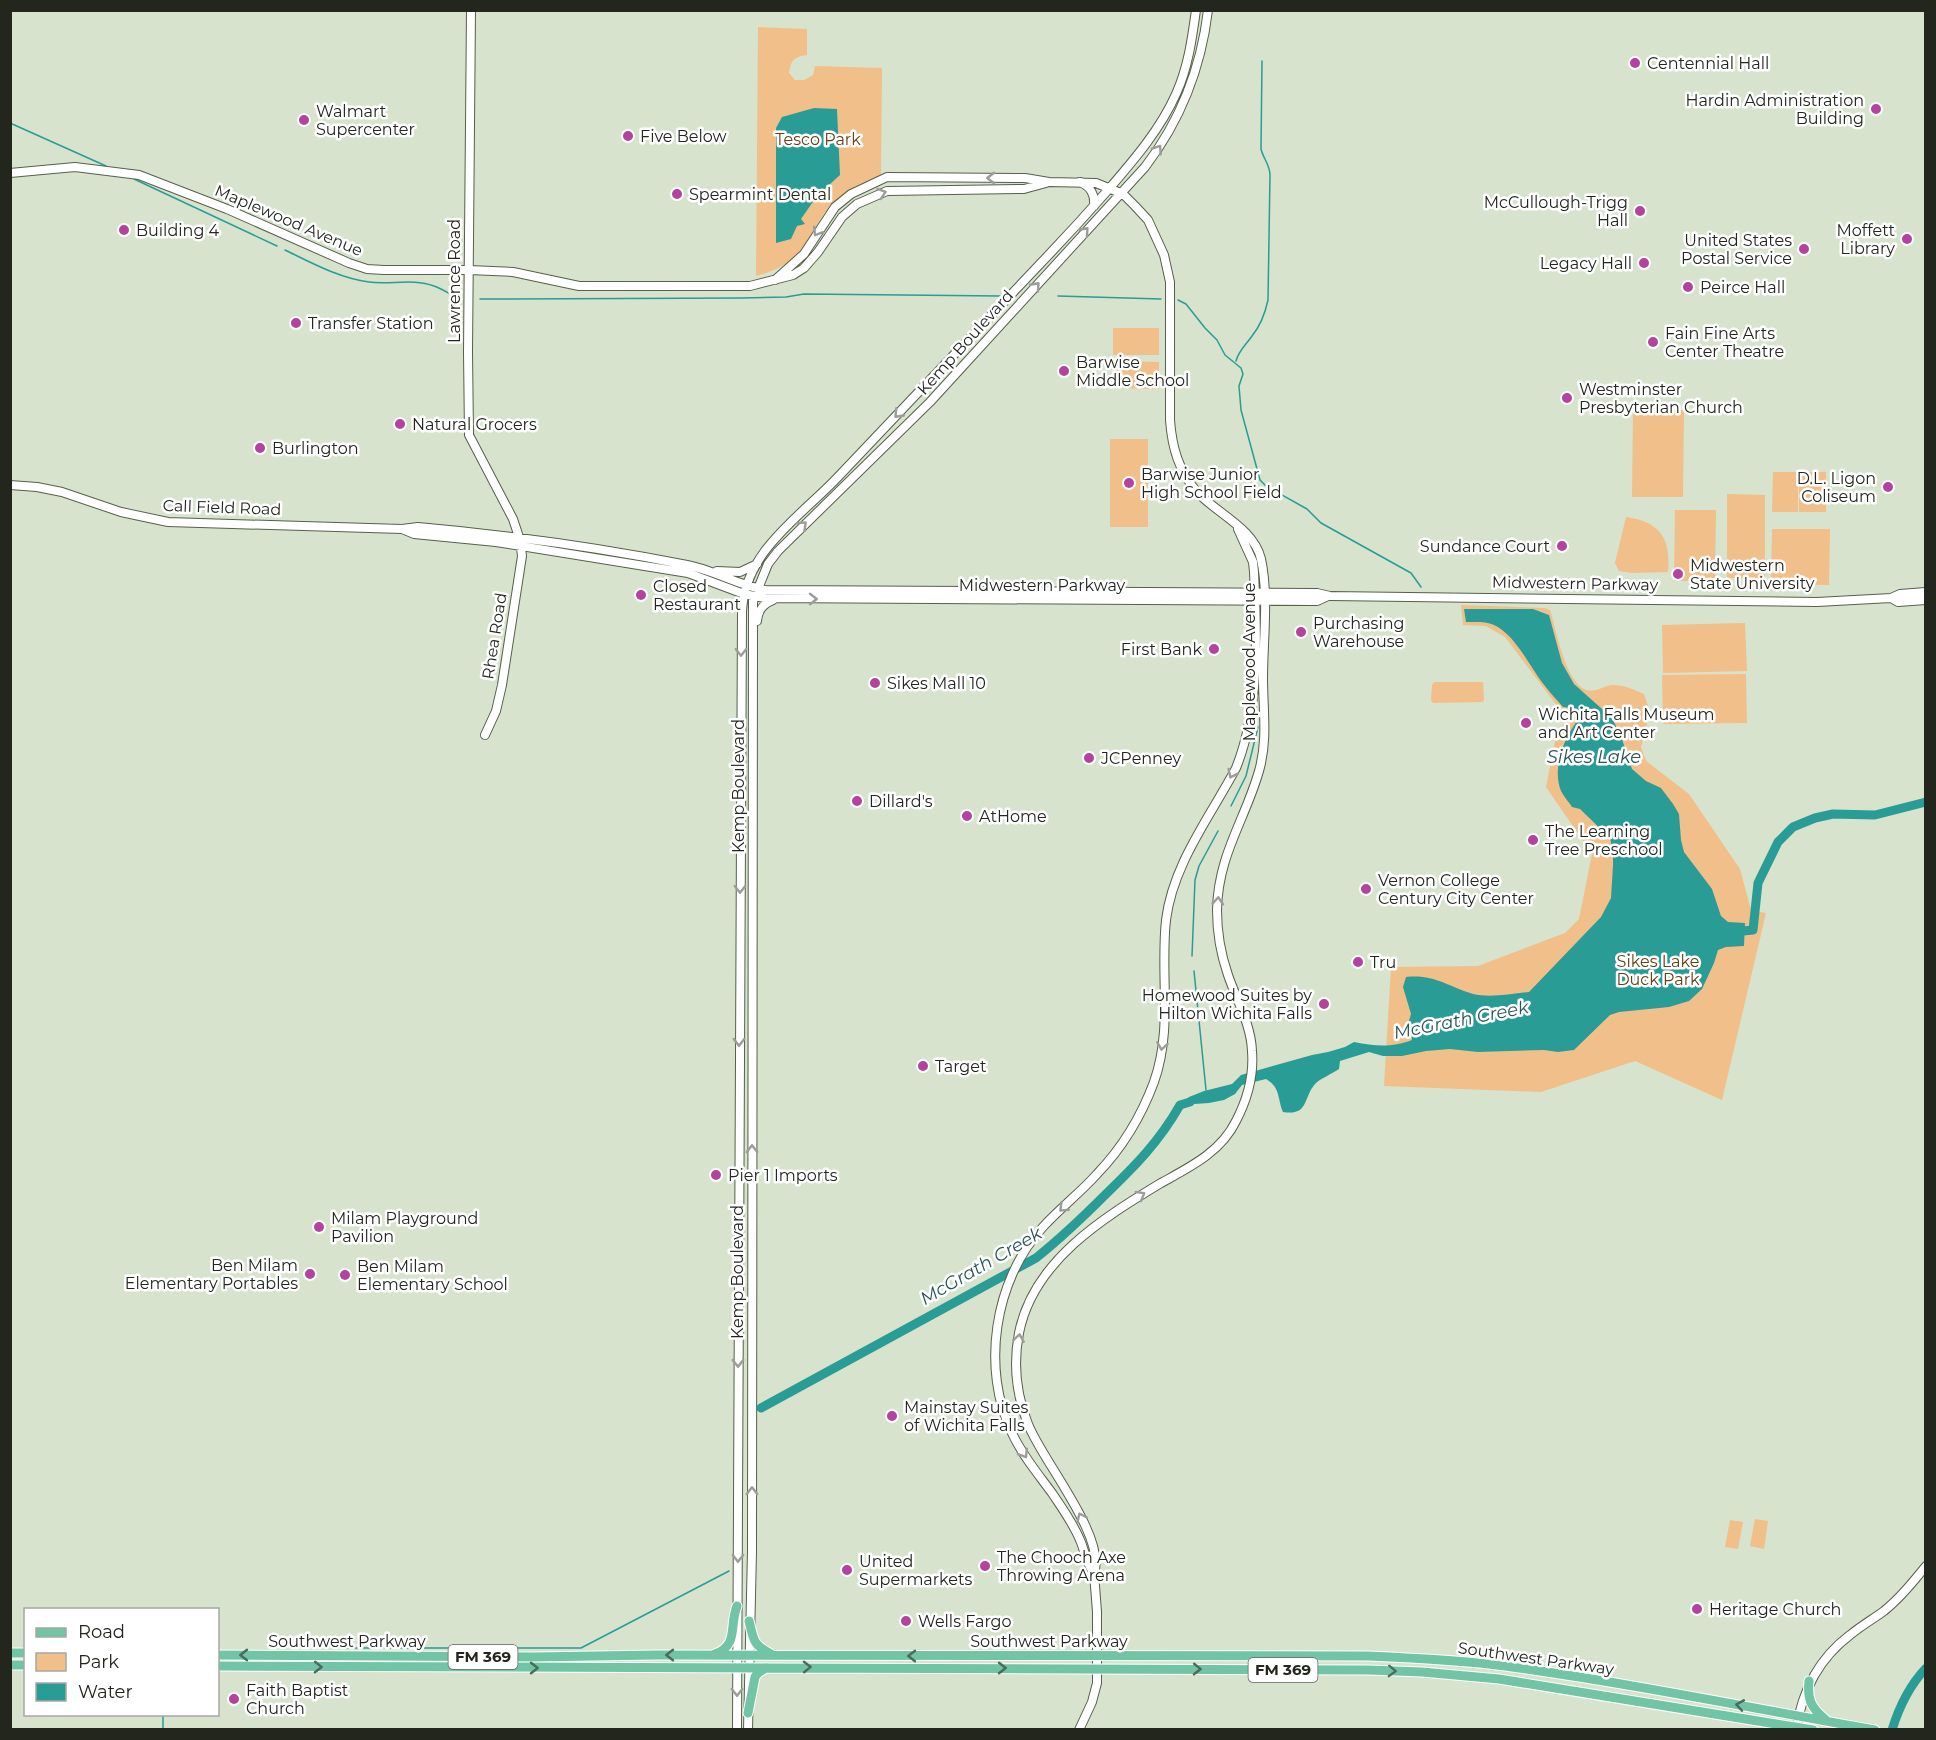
<svg xmlns="http://www.w3.org/2000/svg" width="1936" height="1740" viewBox="0 0 1936 1740" font-family="Montserrat,sans-serif">
<rect width="100%" height="100%" fill="#d7e3cc"/>
<path fill="#f1bf89" d="M758,27l49,2v26c-13,2 -16,5 -18,18l6,7h9l9,-5 2,-9 67,2 -1,107c-21,9 -39,18 -55,36 -10,12 -15,28 -25,40 -11,13 -29,21 -45,25z
M1113,328h46v27h-46z
M1113,361l46,1v27l-46,-1z
M1633,410h51l-1,87h-51z
M1110,439h38v88h-38z
M1773,472h25v40h-26z
M1799,472h27v40h-27z
M1727,494l38,1v83h-38z
M1675,510h41l-1,71h-41z
M1626,517c35,5 45,22 42,55l-36,1 -13,-2 -4,-8z
M1772,529h58l-1,56 -58,-1z
M1461,605l84,3 5,2c6,19 15,72 36,80 11,3 18,-5 27,-5 11,0 22,5 31,9l6,18 -9,35 5,14 43,33 51,75 11,41 15,3 -44,187 -87,-39 -94,31 -157,-6 7,-119 87,-1 87,-33 14,-14 13,-65 -46,-67 10,-51 16,-25 -14,-4 -53,-70 -19,-11 -23,-1z
M1745,623l2,48 -84,2 -1,-48z
M1746,674l1,49 -84,1 -1,-49z
M1434,682h49l1,17 -1,3 -50,1 -2,-3 1,-15z
M1755,1519l13,2 -4,28 -14,-3z
M1730,1520l13,2 -5,27 -13,-2z"/>
<path fill="#2a9c96" d="M814,108l23,1 3,66 -23,21 -16,23 4,5 -8,2 -6,13 -15,4v-115l6,-11z
M1464,609h69l16,6 13,48 12,21 37,33 9,16 12,36 14,12 15,7 12,16 6,10 2,26 3,12 28,37 9,27 7,6 17,1 -1,23 -18,1 -8,3 -4,13 -12,26 -13,12 -20,6 -50,5 -9,3 -36,35 -16,2 -14,-2 -66,2 -28,-3 -24,2 -24,5h-19l-14,-4 -29,9 -1,8c-7,5 -18,9 -24,15 -12,14 -6,32 -32,28 -6,-14 -2,-24 -17,-33l-24,6 -7,9 -11,6 -15,3 -29,2 9,-8 15,-6 28,-7 9,-9 71,-20 16,-3 17,-5 9,-5c21,4 37,6 58,-2l-3,-19 2,-7 -8,-27 3,-10c28,-3 41,9 67,17 17,4 38,0 56,-2l72,-75 10,-19 2,-33v-14l-3,-13 -30,-29 -8,-2c-3,-5 -8,-10 -11,-16 -10,-25 5,-58 21,-76l-5,-6 -14,-2c-6,-7 -13,-14 -18,-21 -15,-18 -29,-51 -51,-61 -8,-4 -19,-3 -28,-3z"/>
<g fill="none" stroke-linecap="round" stroke-linejoin="round">
<path stroke="#2a9c96" stroke-width="1.5" d="M10,123l96,43
M134,179l143,67
M285,250c27,13 54,28 84,32 21,3 44,-4 65,4 9,3 17,9 25,13
M1058,296l103,3
M480,299l263,-1 43,-1 18,-3 196,2
M1178,300l8,4 19,24 12,12 8,15 16,13 2,6 -4,12 2,24 19,70 6,6 41,23 14,14 90,50 10,14
M1236,361c3,-11 10,-16 16,-25 9,-11 13,-22 16,-36l2,-125c0,-10 -7,-17 -9,-26l1,-88
M1231,806l15,-30 12,-49
M1192,956l3,-76 4,-14 19,-35
M1194,971l12,119
M344,1648h237l148,-77
M163,1730v-16"/>
<path stroke="#2a9c96" stroke-width="9" d="M1733,932l20,-2 5,-47 20,-41 15,-15 22,-9 18,-4 42,1 51,-13
M761,1408l275,-150c25,-20 47,-41 69,-63 30,-29 54,-53 75,-90l10,-3
M1892,1730c7,-23 17,-44 34,-62"/>
<g stroke="#56604c" stroke-width="10">
<path id="secondary" d="M471,10l-3,342 1,83 44,84 7,21 2,16 -20,129 -6,26 -11,24
M10,173l65,-6 64,8 88,34 122,54 18,6 17,1h85l44,2 66,14h171l43,-11 11,-7 14,-16 24,-35 15,-13 30,-13 137,-2 22,-6
M1080,182c11,5 15,12 14,24
M775,280l29,-26 31,-47 16,-13 36,-17 138,1 24,4 47,1 27,11 12,12 13,14 16,35 6,27v138c2,28 9,52 28,73 20,21 56,36 63,66 8,36 2,83 2,119 0,32 5,62 -4,93 -14,49 -41,84 -42,139 0,21 4,45 11,65 8,24 23,49 24,76 2,25 -4,47 -16,70 -15,31 -46,46 -75,62 -58,35 -128,78 -142,150 -6,31 -3,61 9,91 13,35 79,113 66,149l3,39v71l-5,19 -13,28
M10,485l27,2 25,5 59,20 47,10 234,7 16,-2c90,8 180,20 269,38 27,5 52,21 79,25l551,3 13,3 487,6 74,-4 9,-4 26,-2
M402,529l12,5 82,8 192,31 56,21 21,4 552,3 11,-5
M717,571l23,1 17,-8
M1891,598l7,4 28,-2
M757,621c1,-11 6,-17 16,-21
M1094,1573c-8,-9 -9,-22 -14,-33 -7,-17 -18,-32 -28,-47 -14,-19 -30,-38 -40,-60 -31,-64 -18,-152 30,-205 17,-19 38,-35 55,-54 26,-27 44,-57 57,-92 19,-53 6,-108 12,-162 7,-56 44,-103 70,-152 24,-59 21,-133 18,-196l-1,-10 -15,-33
M737,1730l5,-1119c3,-60 58,-94 95,-133 68,-72 136,-143 203,-214 23,-24 46,-49 68,-74 25,-29 52,-60 68,-96 12,-26 16,-55 20,-84
M748,1730l4,-179 1,-950 15,-37 10,-13 152,-149 215,-235c36,-47 56,-98 63,-157
M1796,1730c6,-39 22,-71 54,-95 11,-9 23,-16 34,-24 16,-13 29,-29 42,-45"/>
</g>
<g stroke="#fff" stroke-width="11">
<path id="primary" d="M749,1621c5,19 3,23 22,33
M10,1653h16
M715,1654c24,-9 14,-28 22,-48
M218,1655l315,2 124,-2 711,1c46,2 92,4 137,10 124,17 247,42 370,64
M10,1665h16
M218,1666l1150,4 54,2 77,7 314,51
M1809,1681c-2,18 2,27 16,38
M748,1713l7,-36 3,-4 8,-5"/>
</g>
<use href="#secondary" stroke="#fff" stroke-width="8"/>
<use href="#primary" stroke="#71c5a5" stroke-width="9"/>
</g>
<defs><path id="oneway-chevron" d="M-2-3.5L2.5 0L-2 3.5" fill="none" stroke-width="1.6" stroke-linecap="round" stroke-linejoin="round" transform="scale(1.5)"/></defs>
<g stroke="#9c9d99">
<use href="#oneway-chevron" transform="translate(1158 149) rotate(-56)"/>
<use href="#oneway-chevron" transform="translate(991 178) rotate(-180)"/>
<use href="#oneway-chevron" transform="translate(882 193) rotate(-18)"/>
<use href="#oneway-chevron" transform="translate(1085 231) rotate(-48)"/>
<use href="#oneway-chevron" transform="translate(817 232) rotate(122)"/>
<use href="#oneway-chevron" transform="translate(1036 286) rotate(-48)"/>
<use href="#oneway-chevron" transform="translate(898 414) rotate(134)"/>
<use href="#oneway-chevron" transform="translate(803 525) rotate(-44)"/>
<use href="#oneway-chevron" transform="translate(813 599)"/>
<use href="#oneway-chevron" transform="translate(741 652) rotate(90)"/>
<use href="#oneway-chevron" transform="translate(1232 774) rotate(116)"/>
<use href="#oneway-chevron" transform="translate(740 889) rotate(90)"/>
<use href="#oneway-chevron" transform="translate(1218 901) rotate(-86)"/>
<use href="#oneway-chevron" transform="translate(739 1042) rotate(90)"/>
<use href="#oneway-chevron" transform="translate(1162 1046) rotate(99)"/>
<use href="#oneway-chevron" transform="translate(752 1149) rotate(-90)"/>
<use href="#oneway-chevron" transform="translate(1141 1195) rotate(-30)"/>
<use href="#oneway-chevron" transform="translate(1063 1208) rotate(136)"/>
<use href="#oneway-chevron" transform="translate(1019 1338) rotate(-81)"/>
<use href="#oneway-chevron" transform="translate(738 1363) rotate(90)"/>
<use href="#oneway-chevron" transform="translate(1024 1454) rotate(58)"/>
<use href="#oneway-chevron" transform="translate(752 1491) rotate(-90)"/>
<use href="#oneway-chevron" transform="translate(1081 1517) rotate(-115)"/>
<use href="#oneway-chevron" transform="translate(738 1558) rotate(90)"/>
<use href="#oneway-chevron" transform="translate(737 1692) rotate(90)"/>
</g>
<g stroke="#466e5a">
<use href="#oneway-chevron" transform="translate(244 1655) rotate(-180)"/>
<use href="#oneway-chevron" transform="translate(670 1655) rotate(-180)"/>
<use href="#oneway-chevron" transform="translate(912 1656) rotate(-180)"/>
<use href="#oneway-chevron" transform="translate(318 1667) rotate(1)"/>
<use href="#oneway-chevron" transform="translate(807 1667) rotate(-1)"/>
<use href="#oneway-chevron" transform="translate(534 1668)"/>
<use href="#oneway-chevron" transform="translate(1002 1668)"/>
<use href="#oneway-chevron" transform="translate(1197 1669) rotate(1)"/>
<use href="#oneway-chevron" transform="translate(1392 1671) rotate(2)"/>
<use href="#oneway-chevron" transform="translate(1740 1705) rotate(-170)"/>
</g>
<g fill="#b5439e" stroke="#fff" stroke-width="2">
<circle cx="1635" cy="63" r="6"/>
<circle cx="1876" cy="109" r="6"/>
<circle cx="304" cy="120" r="6"/>
<circle cx="628" cy="136" r="6"/>
<circle cx="677" cy="194" r="6"/>
<circle cx="1640" cy="211" r="6"/>
<circle cx="124" cy="230" r="6"/>
<circle cx="1907" cy="239" r="6"/>
<circle cx="1804" cy="249" r="6"/>
<circle cx="1644" cy="263" r="6"/>
<circle cx="1688" cy="287" r="6"/>
<circle cx="296" cy="323" r="6"/>
<circle cx="1653" cy="342" r="6"/>
<circle cx="1064" cy="371" r="6"/>
<circle cx="1567" cy="398" r="6"/>
<circle cx="400" cy="424" r="6"/>
<circle cx="260" cy="448" r="6"/>
<circle cx="1129" cy="483" r="6"/>
<circle cx="1888" cy="487" r="6"/>
<circle cx="1562" cy="546" r="6"/>
<circle cx="1678" cy="574" r="6"/>
<circle cx="641" cy="595" r="6"/>
<circle cx="1301" cy="632" r="6"/>
<circle cx="1214" cy="649" r="6"/>
<circle cx="875" cy="683" r="6"/>
<circle cx="1526" cy="723" r="6"/>
<circle cx="1089" cy="758" r="6"/>
<circle cx="857" cy="801" r="6"/>
<circle cx="967" cy="816" r="6"/>
<circle cx="1533" cy="840" r="6"/>
<circle cx="1366" cy="889" r="6"/>
<circle cx="1358" cy="962" r="6"/>
<circle cx="1324" cy="1004" r="6"/>
<circle cx="923" cy="1066" r="6"/>
<circle cx="716" cy="1175" r="6"/>
<circle cx="319" cy="1227" r="6"/>
<circle cx="310" cy="1274" r="6"/>
<circle cx="345" cy="1275" r="6"/>
<circle cx="892" cy="1416" r="6"/>
<circle cx="985" cy="1566" r="6"/>
<circle cx="847" cy="1570" r="6"/>
<circle cx="1697" cy="1609" r="6"/>
<circle cx="906" cy="1621" r="6"/>
<circle cx="234" cy="1699" r="6"/>
</g>
<g text-anchor="middle" stroke-width="5" stroke-linejoin="round" paint-order="stroke">
<g fill="#fff" stroke="#646761" stroke-width="1.5">
<rect x="448.5" y="1645" width="69" height="24" rx="4.5"/>
<rect x="1248.5" y="1658" width="69" height="24" rx="4.5"/>
</g>
<g font-size="15" font-weight="bold" fill="#22261d">
<text x="483" y="1662">FM 369</text>
<text x="1283" y="1675">FM 369</text>
</g>
<g font-size="16" fill="#22261d" stroke="#fff" text-anchor="start">
<text x="1647" y="69">Centennial Hall</text>
<text x="1864" y="106" text-anchor="end">Hardin Administration<tspan x="1864" dy="18">Building</tspan></text>
<text x="316" y="117">Walmart<tspan x="316" dy="18">Supercenter</tspan></text>
<text x="640" y="142">Five Below</text>
<text x="689" y="200">Spearmint Dental</text>
<text x="1628" y="208" text-anchor="end">McCullough-Trigg<tspan x="1628" dy="18">Hall</tspan></text>
<text x="136" y="236">Building 4</text>
<text x="1895" y="236" text-anchor="end">Moffett<tspan x="1895" dy="18">Library</tspan></text>
<text x="1792" y="246" text-anchor="end">United States<tspan x="1792" dy="18">Postal Service</tspan></text>
<text x="1632" y="269" text-anchor="end">Legacy Hall</text>
<text x="1700" y="293">Peirce Hall</text>
<text x="308" y="329">Transfer Station</text>
<text x="1665" y="339">Fain Fine Arts<tspan x="1665" dy="18">Center Theatre</tspan></text>
<text x="1076" y="368">Barwise<tspan x="1076" dy="18">Middle School</tspan></text>
<text x="1579" y="395">Westminster<tspan x="1579" dy="18">Presbyterian Church</tspan></text>
<text x="412" y="430">Natural Grocers</text>
<text x="272" y="454">Burlington</text>
<text x="1141" y="480">Barwise Junior<tspan x="1141" dy="18">High School Field</tspan></text>
<text x="1876" y="484" text-anchor="end">D.L. Ligon<tspan x="1876" dy="18">Coliseum</tspan></text>
<text x="1550" y="552" text-anchor="end">Sundance Court</text>
<text x="1690" y="571">Midwestern<tspan x="1690" dy="18">State University</tspan></text>
<text x="653" y="592">Closed<tspan x="653" dy="18">Restaurant</tspan></text>
<text x="1313" y="629">Purchasing<tspan x="1313" dy="18">Warehouse</tspan></text>
<text x="1202" y="655" text-anchor="end">First Bank</text>
<text x="887" y="689">Sikes Mall 10</text>
<text x="1538" y="720">Wichita Falls Museum<tspan x="1538" dy="18">and Art Center</tspan></text>
<text x="1101" y="764">JCPenney</text>
<text x="869" y="807">Dillard's</text>
<text x="979" y="822">AtHome</text>
<text x="1545" y="837">The Learning<tspan x="1545" dy="18">Tree Preschool</tspan></text>
<text x="1378" y="886">Vernon College<tspan x="1378" dy="18">Century City Center</tspan></text>
<text x="1370" y="968">Tru</text>
<text x="1312" y="1001" text-anchor="end">Homewood Suites by<tspan x="1312" dy="18">Hilton Wichita Falls</tspan></text>
<text x="935" y="1072">Target</text>
<text x="728" y="1181">Pier 1 Imports</text>
<text x="331" y="1224">Milam Playground<tspan x="331" dy="18">Pavilion</tspan></text>
<text x="298" y="1271" text-anchor="end">Ben Milam<tspan x="298" dy="18">Elementary Portables</tspan></text>
<text x="357" y="1272">Ben Milam<tspan x="357" dy="18">Elementary School</tspan></text>
<text x="904" y="1413">Mainstay Suites<tspan x="904" dy="18">of Wichita Falls</tspan></text>
<text x="997" y="1563">The Chooch Axe<tspan x="997" dy="18">Throwing Arena</tspan></text>
<text x="859" y="1567">United<tspan x="859" dy="18">Supermarkets</tspan></text>
<text x="1709" y="1615">Heritage Church</text>
<text x="918" y="1627">Wells Fargo</text>
<text x="246" y="1696">Faith Baptist<tspan x="246" dy="18">Church</tspan></text>
</g>
<g font-size="16" fill="#633f12" stroke="#fff">
<text x="818" y="145">Tesco Park</text>
<text x="1658" y="967">Sikes Lake<tspan x="1658" dy="18">Duck Park</tspan></text>
</g>
<g font-size="16" fill="#22261d" stroke="#fff">
<text transform="translate(289 220) rotate(23)" y="6">Maplewood Avenue</text>
<text transform="translate(454 281) rotate(-90)" y="6">Lawrence Road</text>
<text transform="translate(965 342) rotate(-48)" y="6">Kemp Boulevard</text>
<text transform="translate(222 507) rotate(2)" y="6">Call Field Road</text>
<text transform="translate(1575 583) rotate(1)" y="6">Midwestern Parkway</text>
<text x="1042" y="591">Midwestern Parkway</text>
<text transform="translate(494 636) rotate(-81)" y="6">Rhea Road</text>
<text transform="translate(1249 662) rotate(-90)" y="6">Maplewood Avenue</text>
<text transform="translate(738 786) rotate(-90)" y="6">Kemp Boulevard</text>
<text transform="translate(737 1272) rotate(-90)" y="6">Kemp Boulevard</text>
<text x="347" y="1647">Southwest Parkway</text>
<text x="1049" y="1647">Southwest Parkway</text>
<text transform="translate(1536 1658) rotate(8)" y="6">Southwest Parkway</text>
</g>
<g font-size="18" font-style="italic" fill="#275653" stroke="#fff">
<text x="1594" y="763">Sikes Lake</text>
<text transform="translate(1461 1020) rotate(-11)" y="6">McGrath Creek</text>
<text transform="translate(981 1266) rotate(-30)" y="6">McGrath Creek</text>
</g>
</g>
<rect width="1936" height="1740" fill="none" stroke="#22261d" stroke-width="24"/>
<rect x="24" y="1608" width="195" height="108" fill="#ffffff" stroke="#a7a8a5" stroke-width="1.5"/>
<rect x="36" y="1628" width="30" height="9" fill="#71c5a5" stroke="#a7a8a5" stroke-width="1.5"/>
<text x="78" y="1638" font-size="18" fill="#22261d">Road</text>
<rect x="36" y="1653" width="30" height="18" fill="#f1bf89" stroke="#a7a8a5" stroke-width="1.5"/>
<text x="78" y="1668" font-size="18" fill="#22261d">Park</text>
<rect x="36" y="1683" width="30" height="18" fill="#2a9c96" stroke="#a7a8a5" stroke-width="1.5"/>
<text x="78" y="1698" font-size="18" fill="#22261d">Water</text>
</svg>
